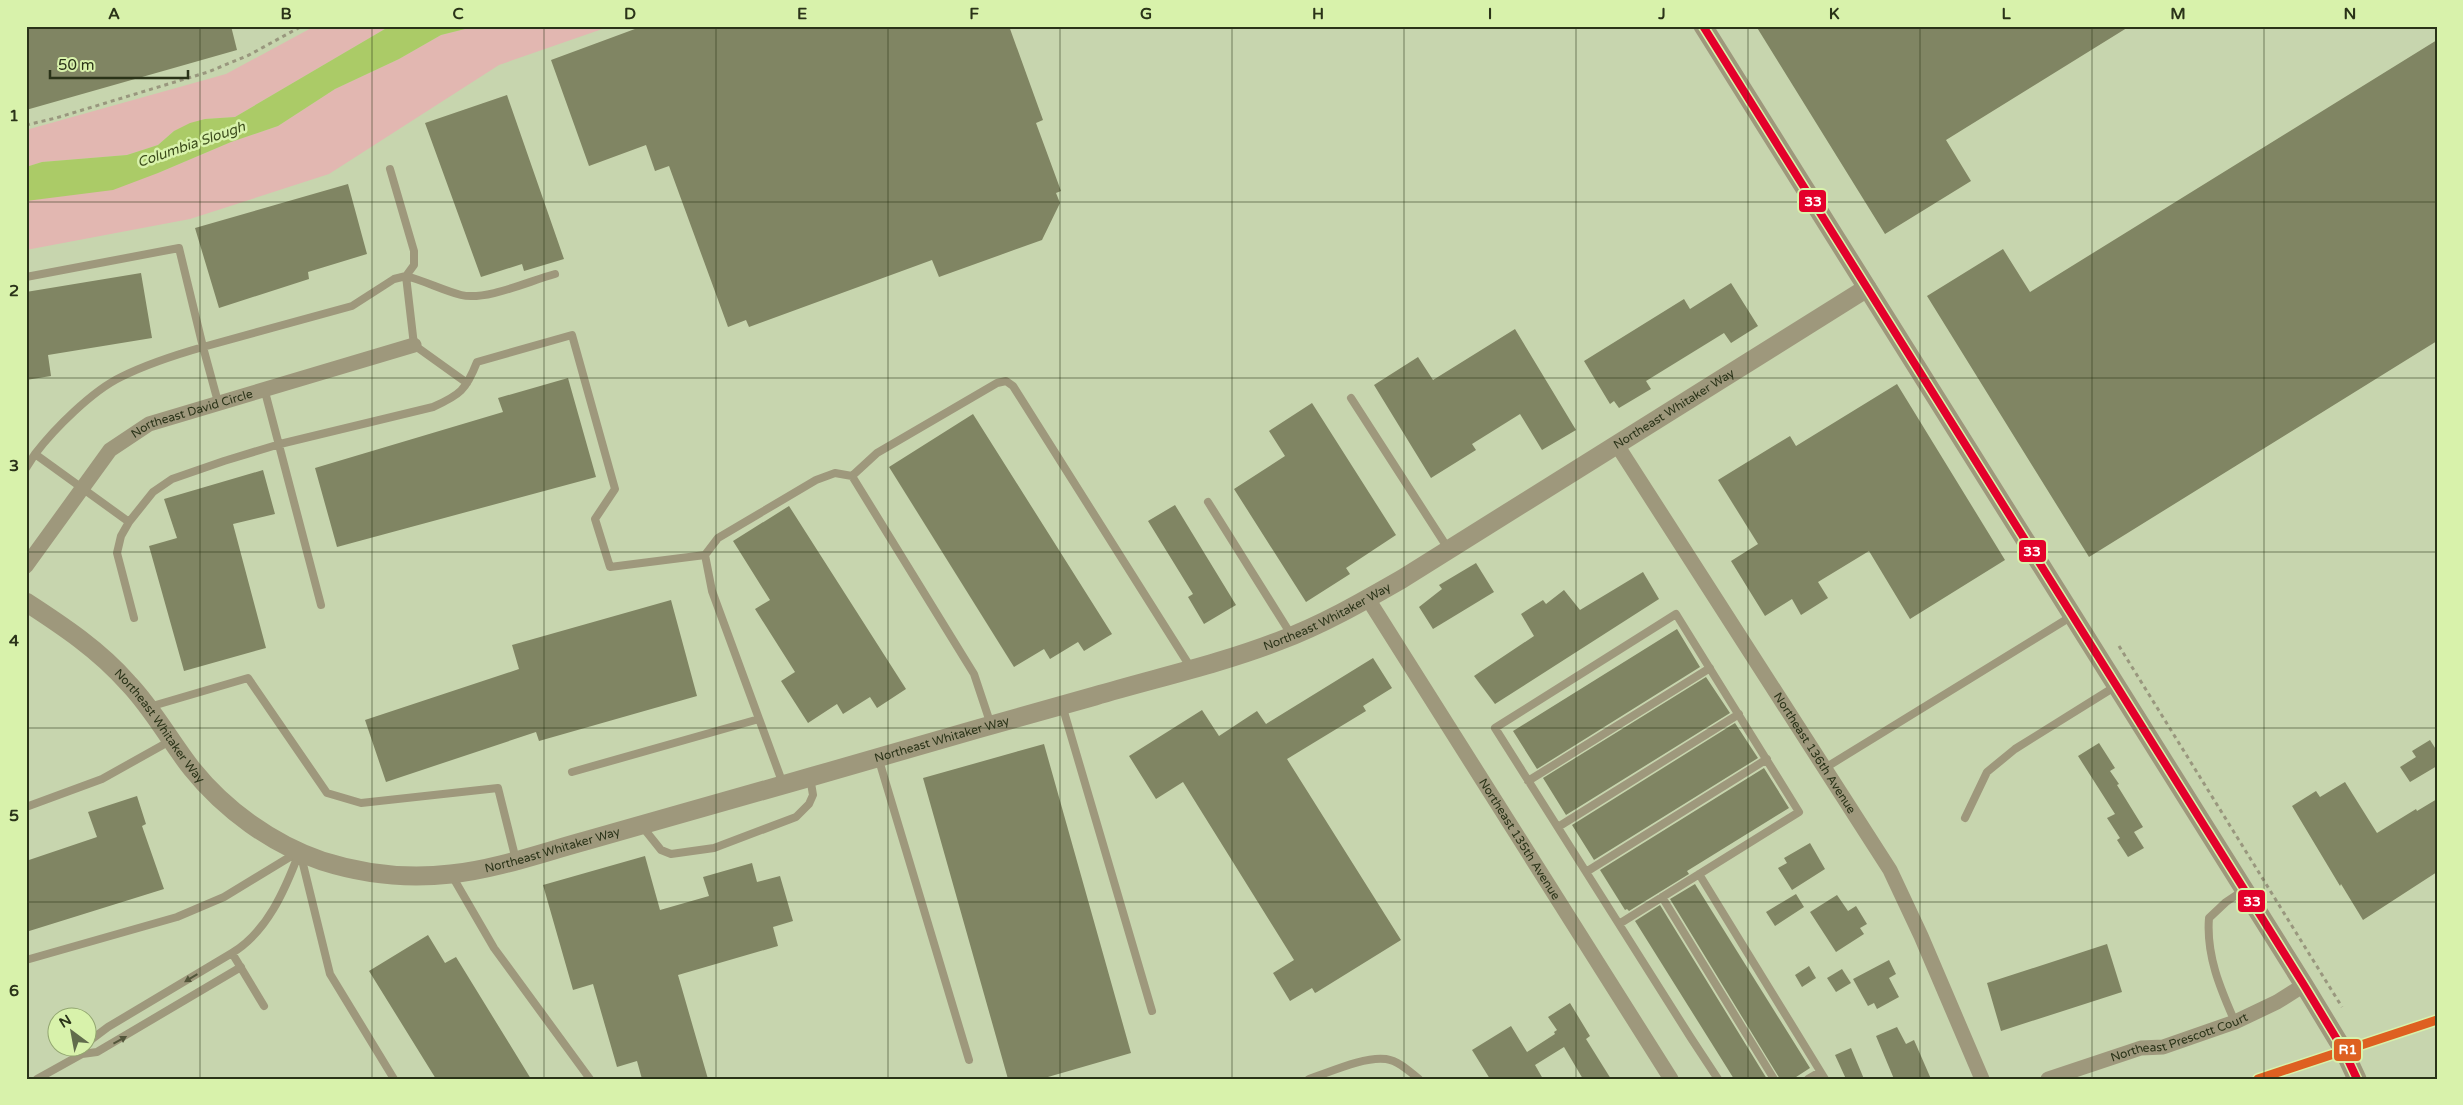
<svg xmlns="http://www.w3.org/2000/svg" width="2463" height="1105" viewBox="0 0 2463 1105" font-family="'Varela Round',sans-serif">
<rect width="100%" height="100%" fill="#c7d5ae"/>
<path fill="#e2b7b1" d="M315,26h75l-155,91 -30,2 -31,12 -16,14 -31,10 -85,7 -16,5v-37l200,-56z
M477,26h134l-112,39 -170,109 -139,45 -164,31v-49l132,-28 73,-31 47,-16 57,-37 64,-30 42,-24z"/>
<path fill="#abcb67" d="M390,26h87l-36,9 -42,24 -64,30 -57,37 -47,16 -73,31 -45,17 -87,11v-34l16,-5 85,-7 31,-10 16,-14 16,-8 15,-4 30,-2z"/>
<path fill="#808563" d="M26,26h205l6,24 -211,60z
M643,26h366l34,94 -7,3 25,68 -5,2 4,10 -18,37 -103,37 -7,-17 -183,67 -3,-7 -18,7 -59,-161 -14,5 -9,-26 -57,21 -38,-106z
M1756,26h374l-184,114 25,41 -86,53z
M2437,40v301l-348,216 -162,-261 76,-47 27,43z
M507,95l57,164 -40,12 -2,-7 -41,13 -56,-154z
M348,184l19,70 -59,18 1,7 -90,29 -24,-80z
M141,273l11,65 -104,17 3,21 -25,4v-88z
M1731,283l27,43 -27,17 -7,-10 -78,48 5,8 -32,19 -5,-7 -4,3 -26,-43 100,-62 6,10z
M1515,329l61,101 -34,20 -22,-36 -48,30 4,6 -45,28 -57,-93 44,-28 15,23z
M568,378l28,99 -259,70 -22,-79 188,-56 -5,-14z
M1897,384l108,176 -95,59 -41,-68 -51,31 10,16 -27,17 -9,-16 -27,17 -34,-55 27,-17 -40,-64 72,-44 6,10z
M1312,403l84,132 -50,33 4,6 -44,28 -72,-113 51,-33 -16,-25z
M973,414l139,220 -28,17 -6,-9 -28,17 -6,-10 -30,18 -125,-200z
M263,470l12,44 -42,10 33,124 -82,23 -35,-125 28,-8 -13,-39z
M1175,505l61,100 -32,19 -16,-27 5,-3 -45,-73z
M789,506l117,183 -29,19 -7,-11 -27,17 -6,-10 -29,19 -27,-42 14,-9 -40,-63 15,-9 -37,-59z
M1476,563l18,29 -61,37 -14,-22 23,-18 -3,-4z
M1643,572l16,27 -164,105 -21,-28 60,-40 -13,-22 22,-14 3,4 18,-14 16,20z
M671,600l26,96 -158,45 -3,-9 -150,50 -21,-62 154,-51 -7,-24z
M1677,629l23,38 -163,102 -24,-38z
M1373,658l19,30 -29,18 3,5 -79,48 114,181 -84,52 -2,1 -3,-5 -22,13 -17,-28 21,-13 -111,-178 -27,17 -27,-43 73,-46 17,26 38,-25 9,13z
M1706,677l24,36 -164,102 -23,-37z
M1735,723l23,35 -164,102 -22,-35z
M2430,740l7,11v15l-27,16 -10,-15 16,-10 -4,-6z
M2099,743l16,25 -5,3 9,13 -2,1 26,42 -9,5 10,16 -16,9 -11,-17 3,-2 -13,-20 8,-4 -37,-58z
M1044,744l87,309 -90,26h-33l-85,-301z
M1764,768l25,40 -102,63 2,3 -60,37 -2,-2 -2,1 -25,-40z
M2345,782l32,51 39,-24 1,2 20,-12v73l-74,48 -22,-36 -1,2 -48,-80 24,-15 4,6z
M137,796l9,28 -4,2 22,63 -138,43v-71l71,-24 -9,-25z
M1810,843l15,26 -33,21 -14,-22 9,-5 -3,-5z
M645,856l15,54 49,-14 -6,-19 49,-14 5,19 23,-6 13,45 -20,6 5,19 -100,29 30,104h-66l-5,-18 -20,6 -24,-83 -20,6 -30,-105z
M1695,884l115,184 -17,11h-13l-110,-180z
M1796,894l8,13 -29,19 -9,-14z
M1837,895l11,16 8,-5 11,18 -7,4 4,6 -28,18 -26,-40z
M1660,905l107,174h-33l-99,-158z
M428,935l17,28 11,-6 75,122h-95l-67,-108z
M2107,944l15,48 -121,39 -14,-48z
M1889,960l7,14 -7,4 10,19 -22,12 -3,-6 -6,3 -15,-27z
M1809,966l7,12 -14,9 -7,-12z
M1842,969l9,14 -15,9 -9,-14z
M1570,1003l20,33 -4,3 25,40h-28l-19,-32 -29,18 8,14h-53l-18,-29 39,-24 16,26 28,-18 -1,-2 3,-2 -9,-13z
M1897,1027l9,17 8,-4 17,39h-37l-18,-43z
M1851,1048l13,31h-18l-11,-24z"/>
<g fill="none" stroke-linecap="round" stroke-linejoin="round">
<path stroke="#99977e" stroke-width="3" stroke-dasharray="4 4" stroke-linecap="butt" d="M26,125l30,-7 152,-46 41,-17 53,-29
M2119,646l223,361"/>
<path stroke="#9e987c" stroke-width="8" d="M390,169l24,82v14l-8,11c19,5 36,14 55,19 25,6 68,-14 94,-21
M26,277l153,-29 24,99 149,-41 42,-27 12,-3 8,69 53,38
M264,388l57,217
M1351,398l98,152
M26,468l9,-14
M1208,502l84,134
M129,522l24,-30 19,-13 52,-18 56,-17 153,-37c27,-12 33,-17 44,-45l95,-27 43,154 -20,30 15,48 95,-12
M134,618l-17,-65 4,-17 8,-14 -94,-68c19,-25 57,-63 86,-77 26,-13 54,-22 82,-30l15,55
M1062,705l90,306
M149,707l99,-29 79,115 34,10 137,-15 18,72
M991,725l-17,-51 -122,-198 25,-23 120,-70 9,-2 7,5 178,282
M878,757l91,303
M1825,768l247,-152
M572,772l187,-53
M1528,781l182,-113
M783,784l-71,-193 -7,-36 13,-17 98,-58 19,-7 17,3
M26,807l76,-28 68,-38
M1965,818l22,-46 28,-23 101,-63
M641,825l20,25 10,4 43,-6 82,-31 13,-13 4,-9 -3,-18
M1558,827l181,-113
M301,856l29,118 64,105
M1586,872l181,-113
M451,874l43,74 96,131
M1699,874l126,205
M1662,897l112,182
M1619,924l180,-112 -123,-198 -181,114 196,310 27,41
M26,960l151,-43 47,-20 74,-45
M264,1006l-32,-53c35,-21 53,-63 67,-100
M2235,1022c-15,-34 -29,-67 -26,-104l17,-16 18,-12
M88,1042l20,-15 124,-74
M85,1048l-3,6 15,-2 144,-85
M37,1079l45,-25
M1309,1079c21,-7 56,-23 77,-20 13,2 23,12 33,20
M1808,1079l12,-7"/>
<g stroke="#9e987c" stroke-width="15">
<path id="s1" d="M1617,445l273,425 31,66 61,143"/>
<path id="s2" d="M26,566l84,-116 39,-26 265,-79"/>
<path id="s3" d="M1368,599l303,480"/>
<path id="s4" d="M2048,1079l93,-31 22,-1 72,-25 42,-20 27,-17"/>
</g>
<g stroke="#9e987c" stroke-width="19">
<path d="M1703,26l601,959 40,66 13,28"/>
<path id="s5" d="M26,602c37,24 73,48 102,81 25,26 42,58 64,86 33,41 80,75 130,92 41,13 87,18 129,13 46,-5 90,-21 134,-33 77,-22 153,-44 229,-65 94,-27 187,-54 281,-80 61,-18 125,-32 184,-55 43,-16 83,-39 123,-62l465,-291"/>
</g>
<g stroke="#d8f2ab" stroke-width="11">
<path id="bus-1" d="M1703,26l601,959 40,66 13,28"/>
</g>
<use href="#bus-1" stroke="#e4002b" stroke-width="8"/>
<g stroke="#d8f2ab" stroke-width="12">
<path id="rail-1" d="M2258,1079l179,-59"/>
</g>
<use href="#rail-1" stroke="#de6021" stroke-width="9"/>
</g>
<defs><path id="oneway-solid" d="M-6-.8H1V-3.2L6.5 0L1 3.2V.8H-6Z" transform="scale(1.25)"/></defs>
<g fill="#53563b">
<use href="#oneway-solid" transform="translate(191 978) rotate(149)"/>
<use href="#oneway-solid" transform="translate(120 1040) rotate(-29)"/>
</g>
<path fill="none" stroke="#2a3318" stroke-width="1" stroke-opacity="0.55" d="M200,26v1053M372,26v1053M544,26v1053M716,26v1053M888,26v1053M1060,26v1053M1232,26v1053M1404,26v1053M1576,26v1053M1748,26v1053M1920,26v1053M2092,26v1053M2264,26v1053M26,202h2411M26,378h2411M26,552h2411M26,728h2411M26,902h2411"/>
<g text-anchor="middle" stroke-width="5" stroke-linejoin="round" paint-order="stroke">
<g font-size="12" fill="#2a3318" stroke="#d8f2ab">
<text dy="4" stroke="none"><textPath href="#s5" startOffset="1849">Northeast Whitaker Way</textPath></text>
<text dy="4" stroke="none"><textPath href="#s2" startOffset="234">Northeast David Circle</textPath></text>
<text dy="4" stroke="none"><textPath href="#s5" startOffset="1444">Northeast Whitaker Way</textPath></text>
<text dy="4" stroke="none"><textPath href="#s5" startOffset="184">Northeast Whitaker Way</textPath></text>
<text dy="4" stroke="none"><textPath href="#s5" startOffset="1039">Northeast Whitaker Way</textPath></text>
<text dy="4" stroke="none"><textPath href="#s1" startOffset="366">Northeast 136th Avenue</textPath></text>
<text dy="4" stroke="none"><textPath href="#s3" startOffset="284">Northeast 135th Avenue</textPath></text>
<text dy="4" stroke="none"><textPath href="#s5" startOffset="634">Northeast Whitaker Way</textPath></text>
<text dy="4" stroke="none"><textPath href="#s4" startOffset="138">Northeast Prescott Court</textPath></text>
</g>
<g font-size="14" font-style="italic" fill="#3b4b1a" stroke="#d8f2ab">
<text transform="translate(191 144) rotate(-19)" y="5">Columbia Slough</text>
</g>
</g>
<g stroke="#d8f2ab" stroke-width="2">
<rect x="1798" y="189" width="29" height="24" rx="5" fill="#e4002b"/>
<rect x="2018" y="539" width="29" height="24" rx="5" fill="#e4002b"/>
<rect x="2237" y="889" width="29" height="24" rx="5" fill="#e4002b"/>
<rect x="2333" y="1038" width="29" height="24" rx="5" fill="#de6021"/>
</g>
<g font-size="14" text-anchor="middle" font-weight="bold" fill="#fff">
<text x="1813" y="206">33</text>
<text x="2032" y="556">33</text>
<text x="2252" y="906">33</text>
<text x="2348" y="1054">R1</text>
</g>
<rect width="2463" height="1105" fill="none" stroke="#d8f2ab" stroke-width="55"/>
<g transform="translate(72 1032) rotate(328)"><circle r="24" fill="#d8f2ab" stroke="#92a670"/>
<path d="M0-4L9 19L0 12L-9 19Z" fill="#616c4c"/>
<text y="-8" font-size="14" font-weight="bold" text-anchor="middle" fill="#2a3318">N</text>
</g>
<path d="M50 70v8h138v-8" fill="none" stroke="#2a3318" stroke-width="2.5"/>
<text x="58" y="70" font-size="15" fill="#2a3318" stroke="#d8f2ab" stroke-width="4" paint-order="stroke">50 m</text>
<rect x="28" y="28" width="2408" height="1050" fill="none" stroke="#2a3318" stroke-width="2"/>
<g font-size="16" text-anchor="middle" font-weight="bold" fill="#2a3318">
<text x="114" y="19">A</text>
<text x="286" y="19">B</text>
<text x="458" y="19">C</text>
<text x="630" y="19">D</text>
<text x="802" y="19">E</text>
<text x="974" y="19">F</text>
<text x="1146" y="19">G</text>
<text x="1318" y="19">H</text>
<text x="1490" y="19">I</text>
<text x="1662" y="19">J</text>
<text x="1834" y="19">K</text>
<text x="2006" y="19">L</text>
<text x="2178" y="19">M</text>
<text x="2350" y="19">N</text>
<text x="14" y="121">1</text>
<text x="14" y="296">2</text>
<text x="14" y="471">3</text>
<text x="14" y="646">4</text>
<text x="14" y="821">5</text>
<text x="14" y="996">6</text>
</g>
</svg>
